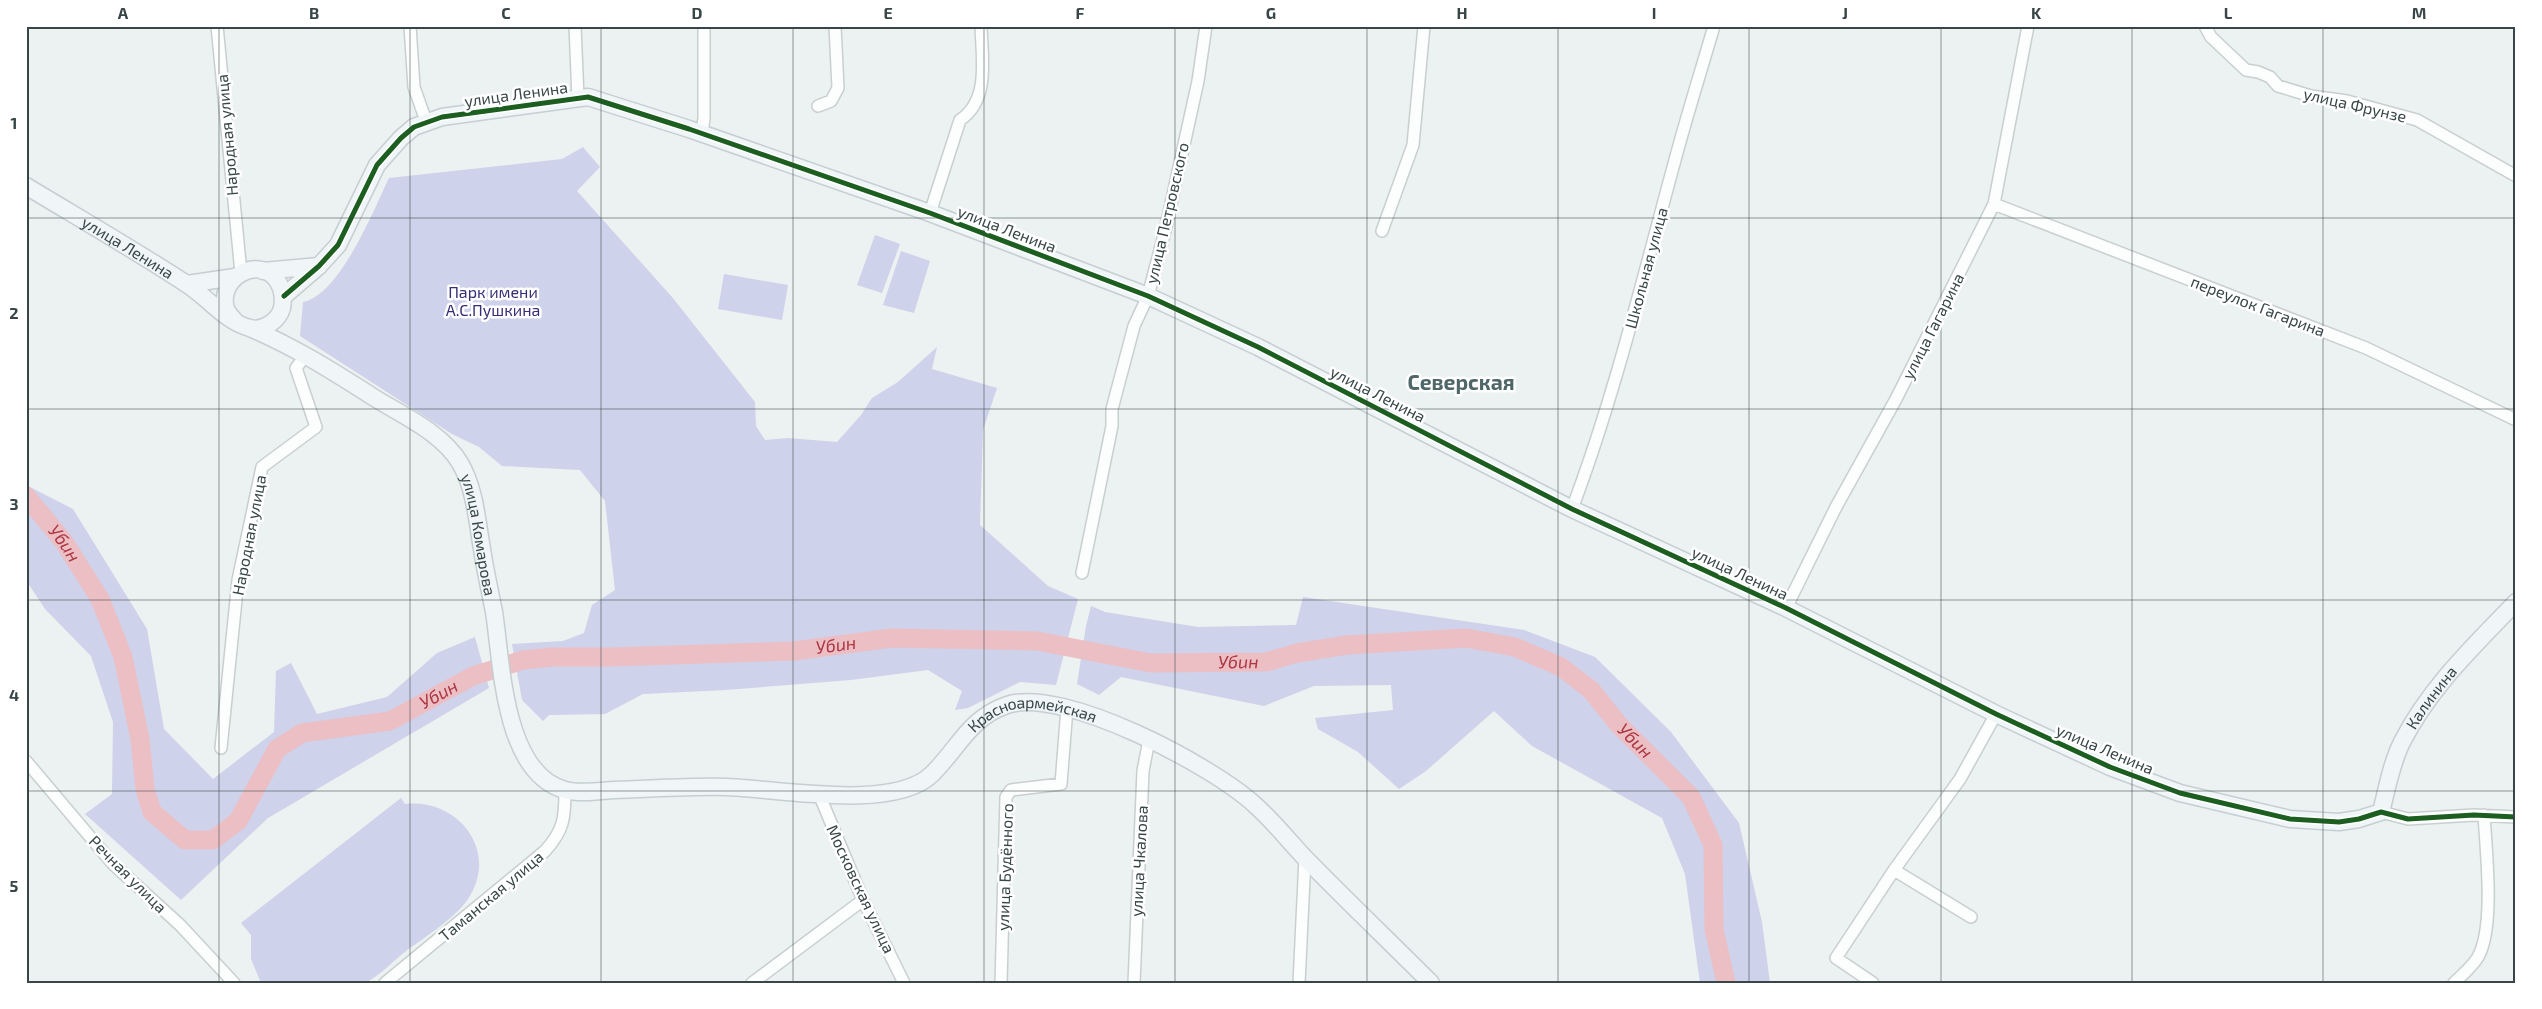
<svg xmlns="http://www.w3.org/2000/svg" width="2542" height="1009" viewBox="0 0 2542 1009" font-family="'Exo 2',sans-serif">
<rect width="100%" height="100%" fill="#ecf1f1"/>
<path fill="#ced2ea" d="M583,147l17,20 -23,24 95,106 83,105 1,24 9,14 23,-2 49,4 24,-27 11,-17 26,-16 39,-35 -5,22 65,19 -14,42 -3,95 68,61 30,13 -22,86 -36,-3 -52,26 -13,2 7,-19 -34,-21 -77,10 -125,10 -83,4 -38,20 -56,1 -6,6 -21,-21 -10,-56 51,-3 21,-8 8,-28 23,-15 -10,-89 -25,-31 -78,-4 -23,-19 -27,-13 -152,-98 3,-34c37,-7 71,-93 86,-124l173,-19z
M875,235l25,9 -18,49 -25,-8z
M901,251l29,10 -16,52 -31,-8z
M724,274l64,11 -6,35 -64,-11z
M26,485l47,24 74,120 17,100 49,50 61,-47 2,-61 15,-8 26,51 70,-17 50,-44 38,-16 14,51 -221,130 -87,82 -96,-86 27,-20 1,-72 -22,-66 -46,-47 -19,-29z
M1303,597l221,33 71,27 76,75 68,91 23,99 8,61h-70l-15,-109 -23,-56 -130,-72 -38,-35 -68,60 -27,18 -41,-37 -40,-23 -3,-11 78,-8 -2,-25 -77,1 -50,20 -143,-29 -22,18 -22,-11 9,-58 5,-20 14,6 93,15 98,-2z
M401,798l4,6c53,-6 95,47 63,95 -14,21 -47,40 -67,56 -8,7 -28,26 -37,28 -9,2 -21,0 -30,0 -24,0 -49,0 -73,0l-10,-24v-24l-10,-12z"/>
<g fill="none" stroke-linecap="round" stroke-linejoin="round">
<path stroke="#ecbfc4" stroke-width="19" id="s1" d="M26,496l38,46 36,57 23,58 17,82 5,50 7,23 33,28h28l25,-19 39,-72 25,-16 88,-12 83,-45 50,-16 29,-3h60l182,-6 98,-13 145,3 114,22 115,-1 31,-9 50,-8 119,-7 49,9 46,20 30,23 28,35 72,72 22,48 1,84 12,54"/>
<g stroke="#c9cfcf" stroke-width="14">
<path id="street" d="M217,26l24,247
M410,26l4,61 12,34
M575,26l3,72
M2205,26l6,11 35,33 12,2 12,5 8,9 33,10 36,5 70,19 99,56
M818,106l13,-5 7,-13 -3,-62
M702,133l2,-15v-92
M1994,204l372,144 150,72
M930,213l30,-93c30,-20 22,-61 21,-94
M1382,231l31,-86 11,-119
M1572,509c43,-114 71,-232 103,-349 12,-45 26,-89 39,-134
M1082,573l30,-147v-17l22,-83 14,-30 17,-65 33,-150 8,-55
M1786,608l50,-101 60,-108 98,-195 34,-178
M221,748l17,-168 24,-113 54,-40 -20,-59 10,-13
M26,761l87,103 67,61 54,58
M819,794l44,106 41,83
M2381,812l27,7 66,-4 42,2
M1894,870l77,47
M385,983l160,-132c19,-21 20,-33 20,-61
M752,983l111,-83
M1001,983l5,-186 5,-7 50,-6 6,-76
M1134,983l9,-212 6,-31
M1299,983l6,-125
M1873,983l-37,-25 58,-88 66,-91 36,-65
M2454,983c8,-8 18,-16 24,-26 17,-30 8,-107 6,-142"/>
</g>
<g stroke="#c5cfd1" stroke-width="19">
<g id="secondary">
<path id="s2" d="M26,186c53,32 107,63 159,97 22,13 40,39 65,45 13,4 29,-8 32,-20 2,-11 1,-20 -6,-29 -19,-24 -59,0 -50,30 2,4 6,9 9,12"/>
<path d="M263,271l56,-5"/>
<path d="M187,284l48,-7"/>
<path id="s3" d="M284,296l35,-30 19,-21 39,-80 24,-27 13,-11 28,-10 146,-20 101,32 241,84 218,83 110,51 314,162 214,99 210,106 114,53 70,26 110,26 49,3 20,-3 22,-7c6,-23 10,-48 21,-70 28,-55 72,-96 114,-140"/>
<path id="s4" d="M252,329c45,19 85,45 126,71 28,17 65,34 82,63 15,25 17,58 22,86 3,21 8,42 12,63 8,50 9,161 71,178 15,4 34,1 49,0 37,-1 75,-4 113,-3 52,2 165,24 204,-12 27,-26 38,-57 76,-70 56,-19 206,61 248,100 18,16 33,35 50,53 41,42 84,83 126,125"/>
</g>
</g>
<use href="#street" stroke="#fcfdfd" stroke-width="11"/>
<use href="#secondary" stroke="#f0f5f7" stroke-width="16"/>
<g stroke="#fff" stroke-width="8">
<path id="cycleway" d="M284,296l35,-30 19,-21 39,-80 24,-27 13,-11 28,-10 146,-20 101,32 241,84 218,83 110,51 314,162 214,99 210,106 114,53 70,26 110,26 49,3 20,-3 22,-7 27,7 66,-4 42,2"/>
</g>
<use href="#cycleway" stroke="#1b5e20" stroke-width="5"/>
</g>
<path fill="none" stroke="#384647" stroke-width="1" stroke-opacity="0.55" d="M219,26v957M410,26v957M601,26v957M793,26v957M984,26v957M1175,26v957M1367,26v957M1558,26v957M1749,26v957M1941,26v957M2132,26v957M2323,26v957M26,218h2490M26,409h2490M26,600h2490M26,791h2490"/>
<g text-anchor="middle" stroke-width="5" stroke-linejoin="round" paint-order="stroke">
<g font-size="16" fill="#384647" stroke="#fff">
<text transform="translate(516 94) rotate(-8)" y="6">улица Ленина</text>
<text transform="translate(2355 105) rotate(13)" y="6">улица Фрунзе</text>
<text transform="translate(227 135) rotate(-95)" y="6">Народная улица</text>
<text transform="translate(1167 213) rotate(-77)" y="6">улица Петровского</text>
<text transform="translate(1007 229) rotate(21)" y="6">улица Ленина</text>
<text dy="6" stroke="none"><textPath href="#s2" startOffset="119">улица Ленина</textPath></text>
<text transform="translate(1646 268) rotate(-75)" y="6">Школьная улица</text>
<text transform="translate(2258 306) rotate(21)" y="6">переулок Гагарина</text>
<text transform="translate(1933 326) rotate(-63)" y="6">улица Гагарина</text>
<text transform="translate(1378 394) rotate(27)" y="6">улица Ленина</text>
<text transform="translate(249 535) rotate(-79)" y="6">Народная улица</text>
<text dy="6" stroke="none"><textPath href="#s4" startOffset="324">улица Комарова</textPath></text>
<text transform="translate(1740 573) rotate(25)" y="6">улица Ленина</text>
<text dy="6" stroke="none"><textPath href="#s3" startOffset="2466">Калинина</textPath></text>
<text dy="6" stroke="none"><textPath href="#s4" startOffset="1104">Красноармейская</textPath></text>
<text transform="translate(2105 749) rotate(23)" y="6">улица Ленина</text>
<text transform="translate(1139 861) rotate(-87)" y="6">улица Чкалова</text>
<text transform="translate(1005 867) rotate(-88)" y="6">улица Будённого</text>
<text transform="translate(128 874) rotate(45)" y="6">Речная улица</text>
<text transform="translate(861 889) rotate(65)" y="6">Московская улица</text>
<text transform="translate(491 896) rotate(-40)" y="6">Таманская улица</text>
</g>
<g font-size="16" fill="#362e76" stroke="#fff">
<text x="493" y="298">Парк имени<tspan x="493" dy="18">А.С.Пушкина</tspan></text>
</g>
<g font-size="18" font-style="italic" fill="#ad3742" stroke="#fff">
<text dy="6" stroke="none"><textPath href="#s1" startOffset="61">Убин</textPath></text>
<text dy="6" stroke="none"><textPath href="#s1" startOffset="1111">Убин</textPath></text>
<text dy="6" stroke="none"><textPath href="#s1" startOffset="1516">Убин</textPath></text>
<text dy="6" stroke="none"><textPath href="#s1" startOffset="706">Убин</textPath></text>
<text dy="6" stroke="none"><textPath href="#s1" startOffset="1951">Убин</textPath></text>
</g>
<g font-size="21" font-weight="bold" fill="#506769" stroke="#fff">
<text x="1461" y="390">Северская</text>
</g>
</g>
<rect width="2542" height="1009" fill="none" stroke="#ffffff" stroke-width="55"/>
<rect x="28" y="28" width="2486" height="954" fill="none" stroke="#384647" stroke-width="2"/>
<g font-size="16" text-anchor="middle" font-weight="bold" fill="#384647">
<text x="123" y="19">A</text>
<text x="314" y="19">B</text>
<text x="506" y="19">C</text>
<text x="697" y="19">D</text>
<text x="888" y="19">E</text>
<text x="1080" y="19">F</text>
<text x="1271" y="19">G</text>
<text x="1462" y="19">H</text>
<text x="1654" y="19">I</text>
<text x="1845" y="19">J</text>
<text x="2036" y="19">K</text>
<text x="2228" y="19">L</text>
<text x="2419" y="19">M</text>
<text x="14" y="129">1</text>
<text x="14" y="319">2</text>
<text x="14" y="510">3</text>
<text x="14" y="701">4</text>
<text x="14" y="892">5</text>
</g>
</svg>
